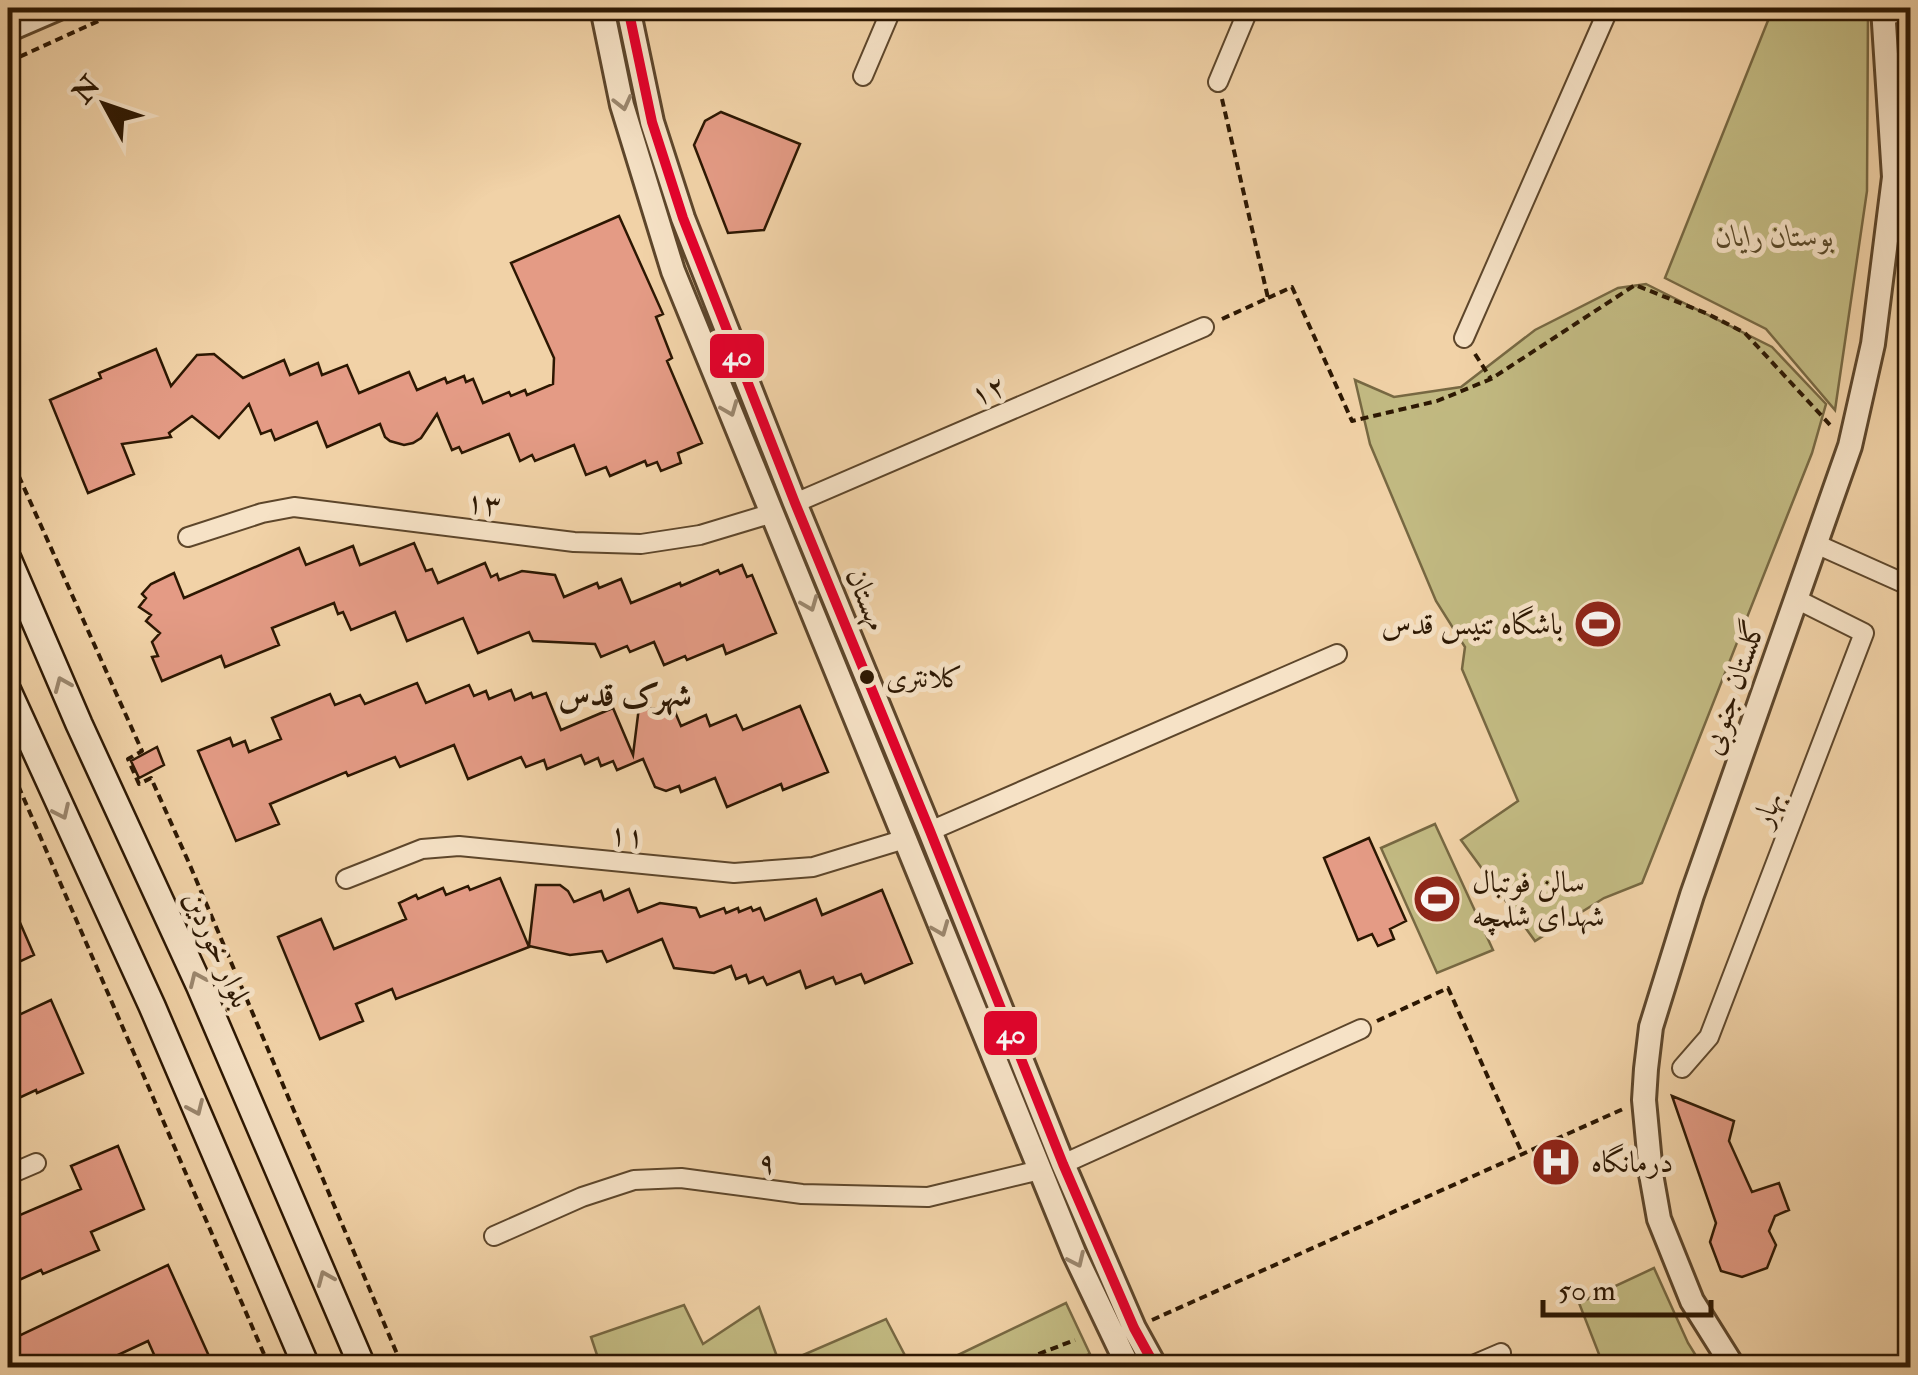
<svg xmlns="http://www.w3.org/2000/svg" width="1918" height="1375" viewBox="0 0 1918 1375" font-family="'IM FELL Double Pica',Amiri,serif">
<rect width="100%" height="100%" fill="#f1d2a7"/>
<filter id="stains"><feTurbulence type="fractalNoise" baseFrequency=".002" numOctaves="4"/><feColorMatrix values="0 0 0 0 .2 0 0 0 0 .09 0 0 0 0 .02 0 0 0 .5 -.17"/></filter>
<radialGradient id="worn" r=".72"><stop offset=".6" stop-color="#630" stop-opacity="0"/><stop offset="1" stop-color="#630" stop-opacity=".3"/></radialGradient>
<path fill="#c2ba82" stroke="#776842" stroke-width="2.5" d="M1773,8h95l-1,183 -32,219 -69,-81 -101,-51z
M1646,284l126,63 54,57 -14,49 -170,430 -38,15 -69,43 -74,-101 57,-39 -56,-132 3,-22 -29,-46 -66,-157 -15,-64 39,17 67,-10 74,-57 83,-42z
M1435,824l58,126 -56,23 -56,-125z
M1654,1268l34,75 15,24h-99l-25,-64z
M1066,1303l24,51 -34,13h-123z
M684,1305l19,39 56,-37 21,58 106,-46 25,48h-310l-10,-30z"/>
<path fill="#e49b85" stroke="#2c1702" stroke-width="2.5" d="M721,112l79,32 -36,86 -36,3 -34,-88 11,-24z
M619,216l44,98 -7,3 16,41 -5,3 35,82 -24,10 3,10 -20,8 -4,-9 -10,4 -2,-5 -35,15 -4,-9 -20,8 -12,-30 -39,16 -3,-6 -12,6 -11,-27 -47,19 -3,-6 -7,3 -15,-36 -16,24 -8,5 -9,2 -14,-4 -5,-4 -5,-13 -53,23 -10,-25 -42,18 -4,-10 -10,4 -12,-30 -30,34 -27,-22 -23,17 2,4 -49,7 12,30 -46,19 -38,-93 51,-22 -2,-5 57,-24 15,37 26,-31 17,-1 29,24 41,-18 6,15 28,-12 4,12 25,-10 12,28 50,-21 8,18 28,-12 2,5 17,-7 2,6 7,-3 10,24 26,-11 2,4 14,-6 2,5 26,-11 1,-26 -43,-95z
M414,543l12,28 6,-2 6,14 47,-20 6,14 6,-3 2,6 23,-9 33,4 9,22 33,-14 2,5 22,-9 10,24 49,-20 1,3 37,-16 2,4 22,-9 5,12 5,-2 24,58 -50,21 -3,-9 -36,15 -2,-4 -21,9 -10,-23 -24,10 -3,-6 -26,11 -6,-13 -62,-3 -4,-9 -51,21 -15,-35 -56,23 -12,-29 -44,18 -8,-18 -5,2 -4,-11 -62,25 7,17 -54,22 -4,-11 -59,25 -10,-24 6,-1 -6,-14 8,-9 -14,-12 5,-6 -12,-8 7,-9 -4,-4 9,-10 23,-11 10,25 115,-50 7,17 47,-19 7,19z
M417,683l9,20 43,-18 5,11 12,-5 3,8 22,-9 4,10 16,-7 2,5 13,-5 15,37 52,-22 20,47 6,-48 36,5 6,14 25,-11 4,11 26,-11 7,15 57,-24 28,66 -45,18 -2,-6 -54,23 -12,-29 -34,14 -2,-6 -13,5 -11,-4 -12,-28 -26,11 -4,-9 -12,5 -3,-8 -13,6 -4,-9 -34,14 -3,-9 -18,7 -5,-10 -53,22 -14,-34 -54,22 -5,-10 -47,19 -2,-4 -76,32 9,20 -43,17 -38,-90 32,-13 3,8 12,-5 4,11 32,-13 -9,-21 41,-17 17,-7 5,11 25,-10 5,9z
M157,747l7,18 -25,13 -8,-17z
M1369,838l37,83 -16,8 4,10 -16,7 -6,-12 -14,6 -34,-82z
M500,878l29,69 -133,52 -4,-10 -36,15 7,17 -43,18 -42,-102 43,-18 13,30 72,-30 -7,-16 17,-8 2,4 25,-11 3,7 22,-9 2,4z
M536,885h24l8,6 6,11 27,-11 3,9 25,-11 9,23 22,-9 36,5 4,9 24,-9 2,5 12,-5 1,4 12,-5 2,4 7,-3 5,12 51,-21 6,16 60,-25 30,73 -47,20 -4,-9 -25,10 -3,-7 -27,11 -6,-17 -33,14 -4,-8 -14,6 -3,-8 -10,4 -5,-13 -17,7 -40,-5 -12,-29 -55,23 -5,-11 -32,4 -41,-9z
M8,895l26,60 -26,12z
M51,1000l32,73 -46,20 -1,-3 -28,13v-83z
M1672,1096l62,25 -5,20 23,51 27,-9 10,27 -14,6 -6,15 7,14 -9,23 -25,9 -21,-6 -11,-29 6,-19z
M118,1146l26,63 -53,23 8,18 -56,24 -2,-4 -33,15v-65l73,-31 -10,-23z
M168,1265l40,89 -29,14h-19l-12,-27 -58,27h-82v-27z"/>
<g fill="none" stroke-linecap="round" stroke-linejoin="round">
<g stroke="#5d462b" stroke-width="22">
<path id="minor" d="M1883,16l27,-6
M863,76l29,-68
M1218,82l31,-74
M1464,338l145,-330
M795,503l409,-176
M188,537l74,-24 32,-6 280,35 67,2 59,-9 73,-22
M1816,544l94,42
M930,831l407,-177
M346,879l76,-30 37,-3 275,27 79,-6 92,-28
M1682,1068l27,-31 155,-404 -68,-34
M1063,1164l298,-135
M8,1175l28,-12
M494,1236l88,-39 52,-17 47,-2 121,16 126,3 112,-27
M1466,1368l35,-15"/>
</g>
<g stroke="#5d462b" stroke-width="28">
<path id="tertiary" d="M602,8l20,97 51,166 401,982 55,115
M628,8l24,114 31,96 112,285 135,328 133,333 71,164 22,40
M8,30l51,-22
M1734,1368l-42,-67 -33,-82 -8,-45 -7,-74 2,-31 5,-42 41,-132 158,-449 23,-102 21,-167 -11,-169"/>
</g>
<g stroke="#2c1702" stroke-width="30">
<path id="secondary" d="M8,559l71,165 121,263 163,381
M8,691l144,315 155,362"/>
</g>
<path stroke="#2c1702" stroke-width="4" stroke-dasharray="8 5" stroke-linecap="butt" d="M8,62l119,-54
M1268,298l24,-11 60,134 85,-20 54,-22 144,-94 73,29 37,19 87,94
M1222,319l46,-21 -46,-199
M1475,354l16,25
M8,452l134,299 -14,8 11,25 12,-6 38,85 214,505
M8,762l262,606
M1377,1021l71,-33 74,165
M1152,1320l471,-211
M725,1368l5,-2 1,2
M1002,1368l73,-28"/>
<use href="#minor" stroke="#f6e2c6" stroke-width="18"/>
<use href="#tertiary" stroke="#f6e2c6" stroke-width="22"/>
<use href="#secondary" stroke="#f6e2c6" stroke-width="25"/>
<g stroke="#f6e2c6" stroke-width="18">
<path id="bus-1" d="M628,8l24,114 31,96 112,285 135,328 133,333 71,164 22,40"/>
</g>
<use href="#bus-1" stroke="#e4002b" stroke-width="10"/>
</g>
<defs><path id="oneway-chevron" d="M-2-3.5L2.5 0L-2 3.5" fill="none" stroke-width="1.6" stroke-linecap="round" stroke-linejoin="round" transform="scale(2.5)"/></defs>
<g stroke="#9b876e">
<use href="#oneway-chevron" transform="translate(623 103) rotate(76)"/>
<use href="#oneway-chevron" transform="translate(730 409) rotate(68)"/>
<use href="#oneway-chevron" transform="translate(810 604) rotate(68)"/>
<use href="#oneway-chevron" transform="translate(62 684) rotate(-113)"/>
<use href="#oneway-chevron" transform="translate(62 812) rotate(65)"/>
<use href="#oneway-chevron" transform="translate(941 929) rotate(68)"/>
<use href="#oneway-chevron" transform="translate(197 979) rotate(-114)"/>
<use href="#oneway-chevron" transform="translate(196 1108) rotate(66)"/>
<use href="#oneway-chevron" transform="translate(1077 1260) rotate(65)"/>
<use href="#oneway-chevron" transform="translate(325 1278) rotate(-113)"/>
</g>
<defs>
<g id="stadium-disc" transform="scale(2.5)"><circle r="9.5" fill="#8f2418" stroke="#f6e2c6"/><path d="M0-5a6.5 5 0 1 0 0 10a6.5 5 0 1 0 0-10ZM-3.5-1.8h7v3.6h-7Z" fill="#fff"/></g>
<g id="hospital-disc" transform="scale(2.5)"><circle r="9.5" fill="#8f2418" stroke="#f6e2c6"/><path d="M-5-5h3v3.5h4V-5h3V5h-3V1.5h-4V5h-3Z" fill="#fff"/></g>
</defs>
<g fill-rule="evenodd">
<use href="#stadium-disc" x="1598" y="624"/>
<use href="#stadium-disc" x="1437" y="899"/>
<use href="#hospital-disc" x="1556" y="1162"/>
</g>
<circle fill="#2c1702" stroke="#f6e2c6" stroke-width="4" cx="867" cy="677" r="9"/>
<g text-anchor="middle" stroke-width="10" stroke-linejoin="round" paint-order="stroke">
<g font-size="28" fill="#2c1702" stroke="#f6e2c6" text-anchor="start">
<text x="886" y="687">کلانتری</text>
</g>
<g font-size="30" font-style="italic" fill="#594828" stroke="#f6e2c6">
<text x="1775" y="246">بوستان رایان</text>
</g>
<g font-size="30" fill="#2c1702" stroke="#f6e2c6">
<text transform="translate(988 390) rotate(-23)" y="10">۱۲</text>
<text transform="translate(484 503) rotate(7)" y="10">۱۳</text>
<text transform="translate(867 599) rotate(68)" y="10">مهستان</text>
<text transform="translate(1733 687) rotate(-71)" y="10">گلستان جنوبی</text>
<text transform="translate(1767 809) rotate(-69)" y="10">بهار</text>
<text transform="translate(627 835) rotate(6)" y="10">۱۱</text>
<text transform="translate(218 949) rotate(66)" y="10">بلوار خوردین</text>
<text transform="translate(767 1162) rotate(8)" y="10">۹</text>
</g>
<g font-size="30" fill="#2c1702" stroke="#f6e2c6" text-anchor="start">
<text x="1563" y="634" text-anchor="end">باشگاه تنیس قدس</text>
<text x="1472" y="892">سالن فوتبال<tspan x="1472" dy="34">شهدای شلمچه</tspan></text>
<text x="1591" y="1172">درمانگاه</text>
</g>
<g font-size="32" font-weight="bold" fill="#2c1702" stroke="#f6e2c6">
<text x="625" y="706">شهرک قدس</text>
</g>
</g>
<g stroke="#f6e2c6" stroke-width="4">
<rect x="708" y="332" width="58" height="48" rx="10" fill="#e4002b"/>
<rect x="982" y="1009" width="57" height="48" rx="10" fill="#e4002b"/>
</g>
<g font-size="28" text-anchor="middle" font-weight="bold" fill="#fff">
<text x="737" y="365">40</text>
<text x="1011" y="1043">40</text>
</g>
<rect width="1918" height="1375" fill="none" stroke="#f1d2a7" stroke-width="40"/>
<rect x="10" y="10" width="1898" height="1355" fill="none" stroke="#2c1702" stroke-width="5"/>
<rect x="20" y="20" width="1878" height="1335" fill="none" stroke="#2c1702" stroke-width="2.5"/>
<g transform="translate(105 105) rotate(310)" stroke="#f6e2c6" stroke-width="8" paint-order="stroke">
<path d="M0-8L18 38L0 25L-18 38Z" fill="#2c1702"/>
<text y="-15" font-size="28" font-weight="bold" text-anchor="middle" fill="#2c1702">N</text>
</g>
<path d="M1543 1300v15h168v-15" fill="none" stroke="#2c1702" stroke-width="5"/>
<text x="1558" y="1300" font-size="30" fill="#2c1702" stroke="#f6e2c6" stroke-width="8" paint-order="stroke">50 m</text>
<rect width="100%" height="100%" filter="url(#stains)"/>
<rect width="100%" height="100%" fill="url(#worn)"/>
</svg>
